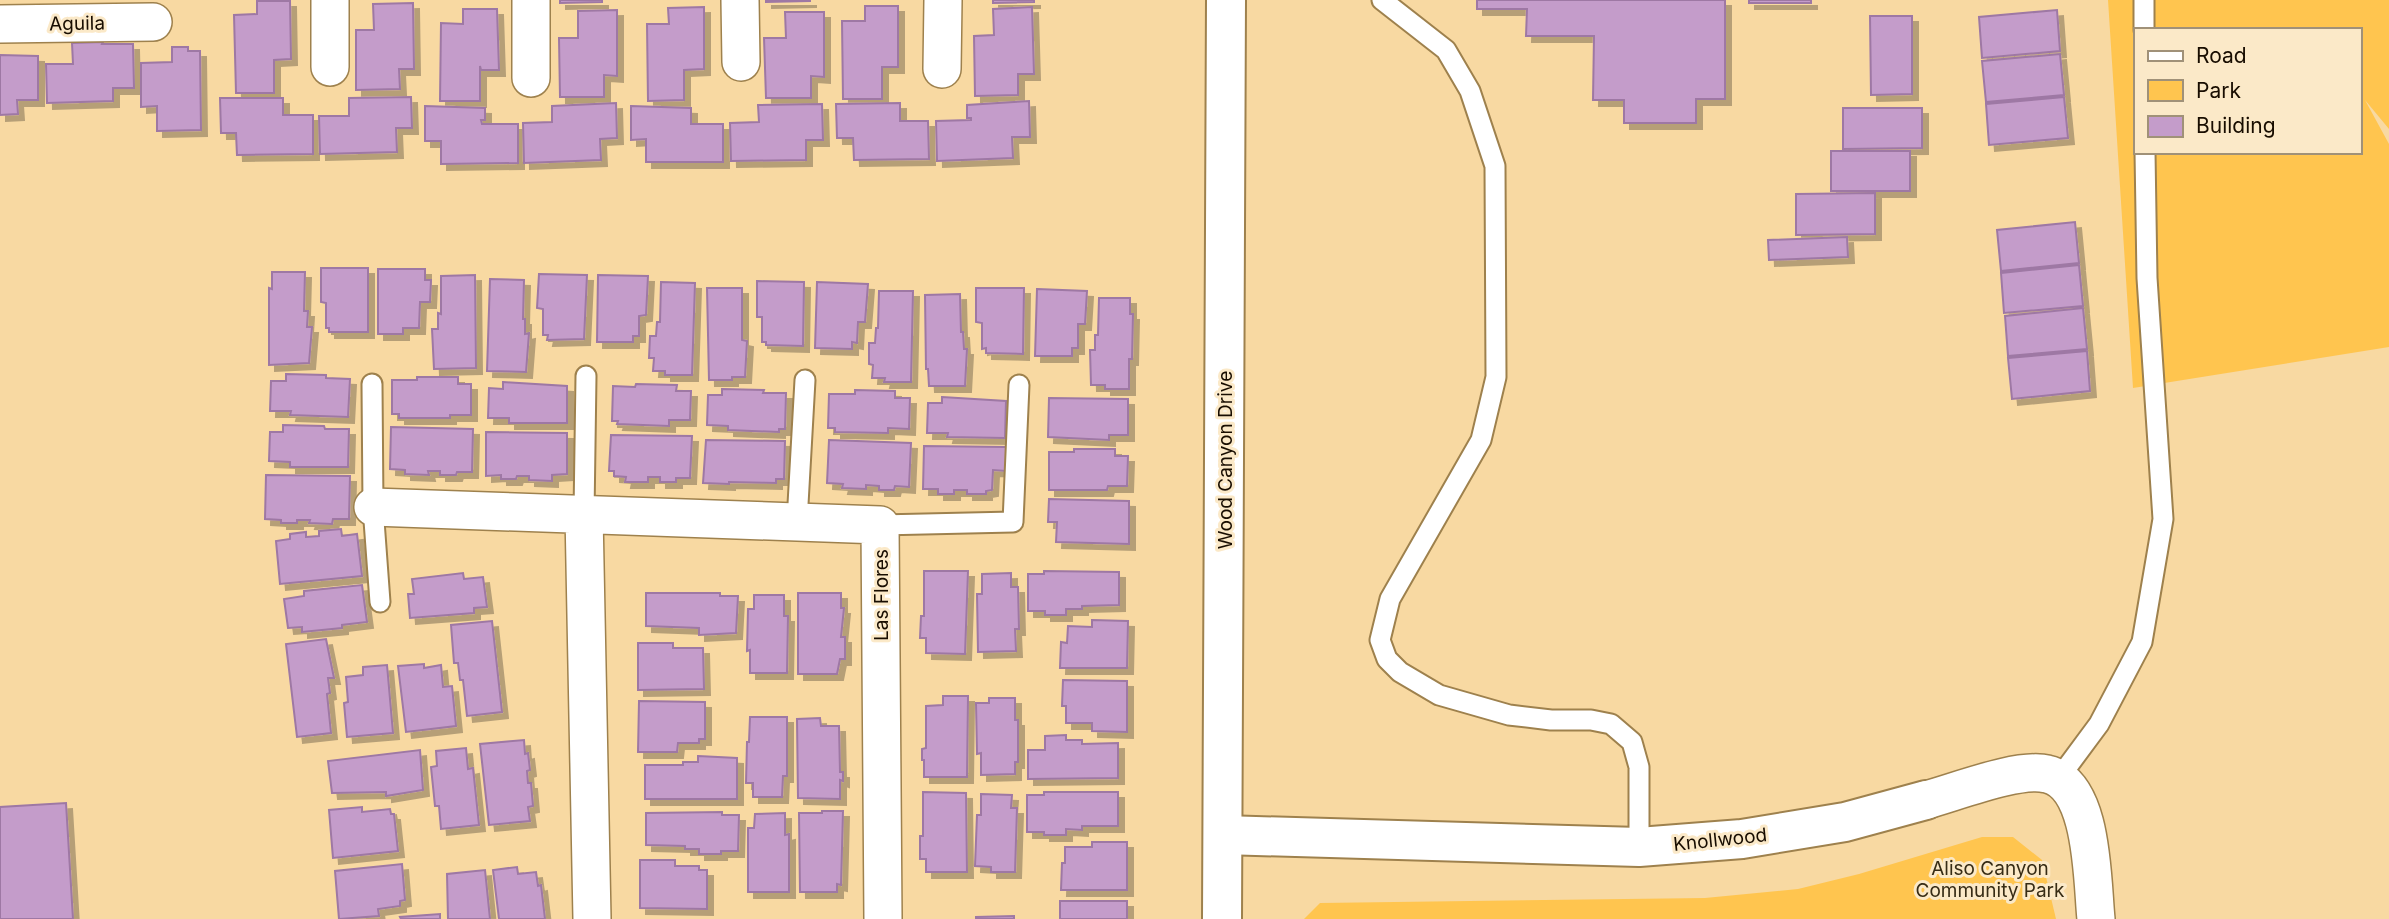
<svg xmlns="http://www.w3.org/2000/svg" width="2389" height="919" viewBox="0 0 2389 919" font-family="Inter,sans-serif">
<defs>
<filter id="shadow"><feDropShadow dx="6" dy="6" stdDeviation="0" flood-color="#0004"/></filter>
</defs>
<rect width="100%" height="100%" fill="#f8d9a2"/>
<path fill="#ffc54f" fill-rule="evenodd" d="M2108,0h281v129l-24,-29 24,44v203l-256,41zM2135,30h224v122h-224z
M1982,837h31l29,23 14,59h-752l16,-16 385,-5 93,-9 61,-15z"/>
<path fill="#c49cca" stroke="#9e78a4" stroke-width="2" filter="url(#shadow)" d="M560,0h42v2l-42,1z
M766,0h44v1l-44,1z
M993,0h41v2l-41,1z
M1477,0h248v99h-29v24h-72v-23h-31l1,-64h-68l1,-27h-50z
M1749,0h62v3h-62z
M257,1h33l1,58 -17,1v33h-38l-2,-78 23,-1z
M413,3l1,66h-15l1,20 -44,1v-60h18l-1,-26z
M865,6h33v61h-16v32h-39l-1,-78h23z
M704,7v62l-20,1v30l-36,1 -1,-77h22l-1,-16z
M1032,7l2,67h-16v21l-43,1 -1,-60 20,-1 -1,-26z
M463,9h34l2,61h-18l-1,-4v35h-40l1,-78 22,1z
M617,10v66l-13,-1v22h-44l-1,-59h19v-27z
M2057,10l3,41 -78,7 -3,-41z
M785,12h39v65l-13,-1v22h-45l-2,-60h22z
M1870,16h42v78l-41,1z
M103,42l-1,2h31l1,44h-21v13l-66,2 -1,-39h27l-1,-21z
M172,47h16v4h12l1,79 -44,1v-25l-16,1v-44l31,-1z
M2060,54l4,41 -78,7 -4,-41z
M0,55l38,1v44h-21l1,14 -18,1z
M411,97l1,31h-16l1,24 -77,2 -1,-38h30v-18z
M2064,97l4,41 -79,7 -3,-41z
M220,98h63v17h30v39l-76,1 -1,-22h-15z
M1029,101l1,36h-18l1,21 -76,3 -1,-40 35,-1v-2h-4v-13z
M616,103l1,35 -17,1 1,21 -77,3 -1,-40 29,-1v-16z
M900,103v18h28l1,38 -75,1 -1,-22h-16l-1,-34z
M822,104l1,36h-17v20l-75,1 -1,-38 29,-1 -1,-17z
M425,106l60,2v12h-4l1,4h36v39l-77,1v-23h-16z
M631,106l60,2v16h32v38h-77v-23l-15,1z
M1843,108h79v40l-79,1z
M1831,151h79v40h-79z
M1875,193v41l-79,1v-41z
M2075,222l4,41 -78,8 -4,-41z
M1847,237l1,20 -79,3 -1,-20z
M2079,265l4,41 -79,7 -3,-40z
M321,268h47v64h-39v-4h-3v-25l-5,-1z
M378,269h47v11h6l-1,22h-10l-1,26h-16v6h-25z
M272,272h33l-1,39h4l-1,16h5l-3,36 -40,2v-77l3,1z
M539,274l48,1 -3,64 -37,1 1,-5h-5v-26l-6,-1z
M475,275l1,93 -42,1 -2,-40h6v-16l3,1v-38z
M598,275l50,1 -2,39 -7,1v20h-6v6h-36z
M490,279l34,1 -1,39h2v15l4,-1 -3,39 -39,-1z
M757,281l47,1 -1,64 -37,-1v-3h-4v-25h-5z
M661,282l34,1 -3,92h-27v-4h-12l1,-13h-5l1,-22h6l1,-14h3z
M817,282l51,2 -3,38h-7l-1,21 -5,-1v7l-37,-1z
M707,288h35v52l5,1 -2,36h-13v3h-23z
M976,288h48l-1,66 -37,-1v-5l-4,1v-26l-6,-1z
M1037,289l50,2 -2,33h-7v24h-6v8h-37z
M879,291h34l-2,91h-27l1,-4h-13l1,-13 -4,-1v-21h6l1,-15h2z
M960,294l1,38h2l1,17h3l-2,37h-36l-1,-17h-2l-1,-74z
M1099,298h31v16h3l-1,45h-3v30h-24v-4h-14l-1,-35h5v-15h3z
M2083,308l4,41 -79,7 -3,-40z
M2087,351l3,40 -78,8 -4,-41z
M286,374l40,1v3l24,1 -2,38 -58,-2 1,-4h-21l1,-30h15z
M417,377h41v7h13v31h-21v3h-51v-4h-7v-34h25z
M503,382l64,4v37h-58v-5h-21l1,-30 14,1z
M636,384l41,1 -1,6h15l-1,29h-21v6l-52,-2 1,-3h-6l1,-35 22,1z
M722,389l42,1 -1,3h23l-1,36h-6v3l-51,-2v-4l-21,-1 1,-30h14z
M855,390l40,1v7h15l-1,31 -21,-1v5l-53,-1v-4h-7l1,-34h26z
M942,397l64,4 -1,37 -58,-1 1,-4h-21l1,-30h14z
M1049,398l79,1v36h-19v5l-61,-3z
M283,425l41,1 1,3h24l-1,38h-58v-5l-21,-1 1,-29h13z
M391,427l82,2 -1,43h-15l-1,3h-16v-4h-12l1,4 -24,-1v-4l-15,-1z
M486,432l81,1v41l-15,1v6l-23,-1v-4h-12l-1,3h-15v-4l-15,1z
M611,435l81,1 -2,42h-14v4h-16v-5h-12v5h-23l1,-5 -12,-1v-5h-5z
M706,440l79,1 -1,38h-8v4l-47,-1v2l-26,-1z
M829,440l82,3 -2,44 -14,-1 -1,4h-15v-4l-13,-1v4l-24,-1 1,-4 -16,-1z
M924,446l82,1v24l-13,-1 -1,20 -6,1v3h-19v-4h-13v4h-16v-5h-15z
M1074,449h41v7h13l-1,30h-19l-1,4h-58v-38h25z
M266,475l84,1 -1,43h-16l-1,5 -23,-1 1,-3h-13v3h-16v-3l-16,-1z
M1049,499l80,2v43l-73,-2 1,-20h-9z
M341,529l1,7 15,-2 5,42 -82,8 -4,-43 14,-2v-5l16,-2v5l13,-1v-5z
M924,571h44l-3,83 -39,-1v-15h-6l1,-22h3z
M1044,571l75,1v33l-37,1v3h-16v6h-21v-4h-17v-37h16z
M463,573l1,6 19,-2 4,30 -13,1v5l-64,5 -2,-24h6l-2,-15z
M1011,573v14h7l1,42h-4l1,22 -38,1 -1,-58h5v-20z
M362,585l5,37 -25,3v3l-40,4v-5l-14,1 -4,-29 20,-3v-5z
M646,593h74v3h18l-2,37 -37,2v-7l-53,-2z
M798,593h43v15h3l-3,29h4v22h-5l-3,15h-39z
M754,595h30v21h4l-1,57h-37v-23l-3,1 1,-42h6z
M1092,620l36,1 -1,47h-67l1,-26 6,1 1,-17 24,1z
M492,621l10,91 -35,4 -4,-36h-3l-2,-17h-4l-3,-38z
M326,639l8,39h-6l2,15 -3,1 4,39 -34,4 -11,-93z
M638,643h35v5h30l1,41 -66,1z
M424,664v4l17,-3 2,22 9,-1 4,40 -50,6 -8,-66z
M387,665l6,68 -46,4 -3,-34 4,-1 -2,-25 17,-2v-8z
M1063,680l64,1v51l-35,-1v-8h-26v-17h-4z
M943,696h25l-1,81h-43v-17h-2v-11l4,-1v-42l17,-1z
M989,698h26v22h3v42h-3v12l-34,1v-22l-4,1 -1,-51h13z
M639,701l66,1v37h-6v4h-21l-1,9h-39z
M750,717h37v59h-4l-1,21h-29v-14h-7l1,-41h2z
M820,718l1,8h18l1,46h3v9l-3,-1v19l-42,-1 -1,-79z
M1066,735v5h16v4l36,-1v35l-90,1v-29h17v-14z
M524,740l1,14 3,-1 2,17 -3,1 1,12h3l2,23 -5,1 2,14 -41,4 -9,-81z
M466,748l2,21 5,-1 6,57 -38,4 -2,-23h-4l-4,-39 6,-1 -1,-15z
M420,750l3,40 -37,6v-4l-54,1 -4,-32z
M698,756l39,2v41h-92v-34h38v-3h15z
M923,792l43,1 1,79h-41v-13h-6v-23h3z
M1044,792h74v34h-36v4l-16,-1v6h-22v-3h-17v-37h17z
M981,794l31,1 -1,13h6l-2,64h-24v-5l-16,-1 2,-51h4z
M66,803l7,116h-73v-112z
M362,807v5l28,-3 1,5h3l4,37 -65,7 -4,-48z
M822,811h21l-2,74 -4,-1v8h-37l-1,-79h23z
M722,812v3h17l-1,36h-17v3h-22v-5h-14v-3l-39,-1v-32z
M785,813v22l4,-1v58h-41v-64h6l1,-14z
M1092,842h35v48h-66l1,-27h3v-16h27z
M640,860h35v6h24v4h8v39l-67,-1z
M402,864l3,36 -5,1v5l-22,3 1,7 -40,3 -4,-48z
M517,867l1,7 18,-2 2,14 3,-1 4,34h-46l-6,-49z
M485,870l5,49h-42l-1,-45z
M1060,901h67v18h-67z
M440,914v5h-39l-1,-2z
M1014,916v3h-38v-2z"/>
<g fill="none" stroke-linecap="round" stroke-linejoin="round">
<g stroke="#9e814d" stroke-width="23">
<path id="service" d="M1382,0l64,50 24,41 25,75 1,211 -15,63 -91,159 -10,41 7,19 13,13 39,23 70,20 42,5h40l20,4 21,18 7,25v80
M2144,0v30
M372,384l1,123 7,95
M584,514l2,-138
M797,522l8,-142
M880,525l133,-3 6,-137
M2059,778l40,-54 43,-82 21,-123 -16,-241 -2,-126"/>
</g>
<g stroke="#9e814d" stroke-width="40">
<path id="minor" d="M330,0v67
M740,0l1,62
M0,24l153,-2
M942,69l1,-69
M531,78v-78
M373,507l507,18 3,394
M584,514l8,405
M1926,800c30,-8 93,-33 121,-26 47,10 45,107 49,145"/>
</g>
<g stroke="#9e814d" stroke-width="42">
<path id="tertiary" d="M1223,835l416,12 103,-8 103,-17 81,-22"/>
</g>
<g stroke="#9e814d" stroke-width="42">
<path id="secondary" d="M1222,919l4,-919"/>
</g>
<use href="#service" stroke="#fff" stroke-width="19"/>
<use href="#minor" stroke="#fff" stroke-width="37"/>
<use href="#tertiary" stroke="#fff" stroke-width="38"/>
<use href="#secondary" stroke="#fff" stroke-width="38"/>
</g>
<g text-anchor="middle" stroke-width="6" stroke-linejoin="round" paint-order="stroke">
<g font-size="19" fill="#180d00" stroke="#fbe9c8">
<text transform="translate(77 23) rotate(-1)" y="7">Aguila</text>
<text transform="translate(1225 460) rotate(-90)" y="7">Wood Canyon Drive</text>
<text transform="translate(881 595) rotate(-90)" y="7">Las Flores</text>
<text transform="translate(1720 839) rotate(-6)" y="7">Knollwood</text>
</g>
<g font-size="19" fill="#372c15" stroke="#fbe9c8">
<text x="1990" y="875">Aliso Canyon<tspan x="1990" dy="22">Community Park</tspan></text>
</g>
</g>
<rect x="2134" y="28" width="228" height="126" fill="#fbe9c8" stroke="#a09178" stroke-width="2"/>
<rect x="2148" y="51" width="35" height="10" fill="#ffffff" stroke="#a09178" stroke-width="2"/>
<text x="2196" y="63" font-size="21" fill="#180d00">Road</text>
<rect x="2148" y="80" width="35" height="21" fill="#ffc54f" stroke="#a09178" stroke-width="2"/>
<text x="2196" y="98" font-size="21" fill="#180d00">Park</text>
<rect x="2148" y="116" width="35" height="21" fill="#c49cca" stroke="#a09178" stroke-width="2"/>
<text x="2196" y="133" font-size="21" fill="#180d00">Building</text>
</svg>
